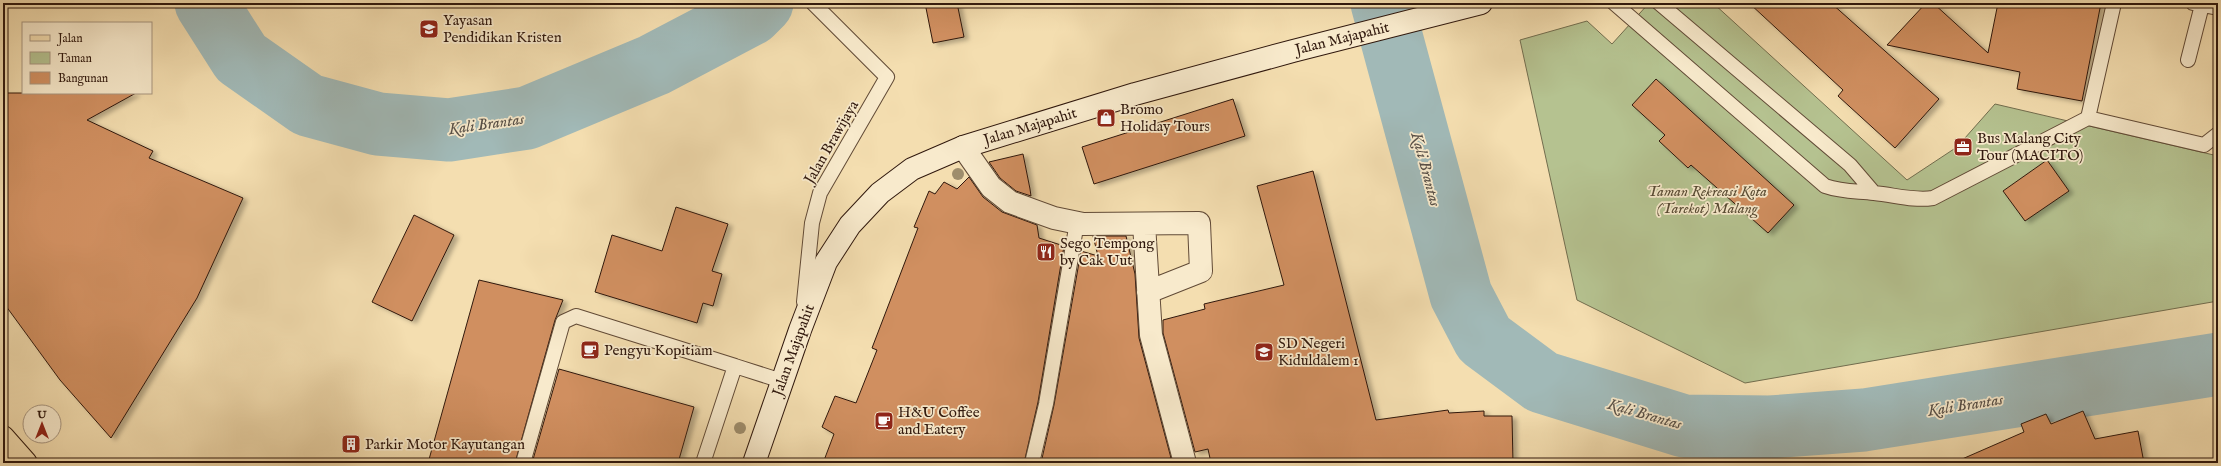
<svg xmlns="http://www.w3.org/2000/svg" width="2221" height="466" viewBox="0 0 2221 466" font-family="'IM FELL English',serif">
<defs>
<filter id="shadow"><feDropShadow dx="4.5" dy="2.5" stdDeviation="2" flood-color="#0004"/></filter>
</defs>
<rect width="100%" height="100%" fill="#f4deb0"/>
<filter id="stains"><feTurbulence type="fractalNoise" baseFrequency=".005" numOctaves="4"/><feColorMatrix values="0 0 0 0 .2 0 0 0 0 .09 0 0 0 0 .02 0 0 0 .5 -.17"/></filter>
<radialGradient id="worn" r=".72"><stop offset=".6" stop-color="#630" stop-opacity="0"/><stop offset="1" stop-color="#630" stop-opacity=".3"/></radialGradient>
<path fill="#b5c290" stroke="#726d4e" d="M1649,3h64l194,177 50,-33 38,-43 223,52v145l-473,82 -168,-83 -57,-260 67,-19 25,23z"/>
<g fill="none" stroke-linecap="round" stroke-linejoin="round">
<path stroke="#a1b9b7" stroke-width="63" d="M206,3l35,55 67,47 70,19 71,6 78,-12 127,-53 97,-51 11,-11
M1382,3l79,292 23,44 58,43 142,44 86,1 94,-7 354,-56"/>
</g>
<path fill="#d08f60" stroke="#30180d" filter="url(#shadow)" d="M925,3h32l7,34 -31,6z
M1749,3h82l108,96 -44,49 -57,-52 5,-6z
M1926,3h7l55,50 10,-50h103l-19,98 -65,-12 3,-17 -133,-27z
M1656,79l138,126 -26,28 -77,-68 -3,3 -29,-27 6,-6 -33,-30z
M3,93h133l-49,27 66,31 -4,7 94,40 -46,100 -86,140 -51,-58 -57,-78z
M1233,99l12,37 -151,48 -12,-37z
M1023,154l7,35 1,7 -15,-5 -16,-13 -11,-16z
M2047,160l22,31 -44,30 -22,-30z
M1313,171l63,249 72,-10 1,3 35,-2v5h28l1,47h-302l-3,-14 -13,3 -32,-119v-13l42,-11 -1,-5 80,-19 -27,-99z
M969,177l14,20 19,15 35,13 2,13 25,8 -26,156 -14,61h-201l11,-29 -12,-7 13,-31 21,7 21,-53 -5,-2 46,-120 -4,-1 15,-36 6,3 9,-12 13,7z
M676,207l52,17 -16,47 10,3 -9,32 -10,-3 -6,20 -102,-31 17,-57 50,16z
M414,215l40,20 -42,86 -40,-19z
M1093,236h33l9,38 4,64 32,120 -17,5h-113l13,-58 27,-154 17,5z
M479,280l84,20 -8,20 -40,143h-87z
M559,369l135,38 -16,56h-146z
M2083,411l12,28 43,-8 6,32h-191l71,-31 -3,-8 25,-10 5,10z"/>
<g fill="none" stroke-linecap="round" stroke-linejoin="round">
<g stroke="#614a36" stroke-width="16">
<path id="lane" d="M1614,3l211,183c17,6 32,5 49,7 21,2 39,8 59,5l155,-80 26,-115
M1659,3l191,162 24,28
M2193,3l25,5
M2188,60l14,-55
M2088,118l116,27 14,-11
M804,302l8,-79 8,-30 67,-116 -74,-74
M523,463l40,-141 13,-6 159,50
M703,463l32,-97 47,15
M1032,463l14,-59 31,-182"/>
</g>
<g stroke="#614a36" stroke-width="24">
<path id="street" d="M963,147l28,40 19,15 44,16 29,6 116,-1 2,48 -53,21
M1144,224l7,111 34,128"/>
</g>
<g stroke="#30180d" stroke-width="24">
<path id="secondary" d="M754,463l46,-133 26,-68 24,-37 30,-32 32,-24 51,-22 172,-53 158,-43 188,-48"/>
</g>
<g stroke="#30180d" stroke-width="24">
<path id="primary" d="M3,437l23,26"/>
</g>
<use href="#lane" stroke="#f8eacc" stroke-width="14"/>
<use href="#street" stroke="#f8eacc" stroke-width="22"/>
<use href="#secondary" stroke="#f8eacc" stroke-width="22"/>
<use href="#primary" stroke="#f4deb0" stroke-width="22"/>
</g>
<g fill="#9e8d6c">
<circle cx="958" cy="174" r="6"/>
<circle cx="740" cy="428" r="6"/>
</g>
<defs>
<g id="school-square" transform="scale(1)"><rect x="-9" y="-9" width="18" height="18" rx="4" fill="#8f2418" stroke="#f8eacc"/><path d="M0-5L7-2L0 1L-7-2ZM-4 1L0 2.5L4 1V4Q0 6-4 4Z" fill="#fff"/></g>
<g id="shop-square" transform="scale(1)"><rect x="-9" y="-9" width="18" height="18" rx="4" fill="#8f2418" stroke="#f8eacc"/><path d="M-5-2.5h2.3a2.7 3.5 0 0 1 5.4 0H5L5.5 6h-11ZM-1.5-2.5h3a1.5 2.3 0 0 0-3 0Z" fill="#fff"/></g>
<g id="office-square" transform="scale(1)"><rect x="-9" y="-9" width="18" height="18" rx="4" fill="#8f2418" stroke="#f8eacc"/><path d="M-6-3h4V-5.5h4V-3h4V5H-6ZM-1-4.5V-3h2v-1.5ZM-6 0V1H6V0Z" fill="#fff"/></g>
<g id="restaurant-square" transform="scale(1)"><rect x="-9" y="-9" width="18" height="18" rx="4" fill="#8f2418" stroke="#f8eacc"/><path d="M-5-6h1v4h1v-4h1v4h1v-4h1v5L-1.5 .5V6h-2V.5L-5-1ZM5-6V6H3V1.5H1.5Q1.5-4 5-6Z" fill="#fff"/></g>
<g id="cafe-square" transform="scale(1)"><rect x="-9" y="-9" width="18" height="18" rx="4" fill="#8f2418" stroke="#f8eacc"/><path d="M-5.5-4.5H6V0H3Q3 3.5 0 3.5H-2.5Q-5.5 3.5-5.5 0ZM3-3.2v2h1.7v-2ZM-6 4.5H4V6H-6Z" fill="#fff"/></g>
<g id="building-square" transform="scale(1)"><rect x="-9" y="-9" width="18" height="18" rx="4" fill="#8f2418" stroke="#f8eacc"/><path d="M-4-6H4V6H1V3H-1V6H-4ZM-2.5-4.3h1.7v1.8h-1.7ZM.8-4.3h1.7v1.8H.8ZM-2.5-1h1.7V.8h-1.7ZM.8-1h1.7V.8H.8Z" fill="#fff"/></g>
</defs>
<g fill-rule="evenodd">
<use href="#school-square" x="429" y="29"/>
<use href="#shop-square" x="1106" y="118"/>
<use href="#office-square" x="1963" y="147"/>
<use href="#restaurant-square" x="1046" y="252"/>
<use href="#cafe-square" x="590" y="350"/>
<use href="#school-square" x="1264" y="352"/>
<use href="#cafe-square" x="884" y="421"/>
<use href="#building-square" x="351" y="444"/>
</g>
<g text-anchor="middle" stroke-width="3.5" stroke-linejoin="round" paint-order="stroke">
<g font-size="15" fill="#30180d" stroke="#f8eacc" text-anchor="start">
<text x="443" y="25">Yayasan<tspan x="443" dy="17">Pendidikan Kristen</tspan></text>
<text x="1120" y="114">Bromo<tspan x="1120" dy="17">Holiday Tours</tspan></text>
<text x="1977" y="143">Bus Malang City<tspan x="1977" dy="17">Tour (MACITO)</tspan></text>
<text x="1060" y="248">Sego Tempong<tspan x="1060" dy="17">by Cak Uut</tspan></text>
<text x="1278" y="348">SD Negeri<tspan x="1278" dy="17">Kiduldalem 1</tspan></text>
<text x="604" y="355">Pengyu Kopitiam</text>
<text x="898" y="417">H&amp;U Coffee<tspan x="898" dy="17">and Eatery</tspan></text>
<text x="365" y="449">Parkir Motor Kayutangan</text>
</g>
<g font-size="15" fill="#30180d" stroke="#f8eacc">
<text transform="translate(1342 38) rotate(-14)" y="5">Jalan Majapahit</text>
<text transform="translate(1030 126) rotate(-17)" y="5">Jalan Majapahit</text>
<text transform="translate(831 142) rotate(-60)" y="5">Jalan Brawijaya</text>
<text transform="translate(793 350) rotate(-70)" y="5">Jalan Majapahit</text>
</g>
<g font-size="15" font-style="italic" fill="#584b34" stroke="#f8eacc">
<text x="1707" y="196">Taman Rekreasi Kota<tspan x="1707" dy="17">(Tarekot) Malang</tspan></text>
</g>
<g font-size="16" font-style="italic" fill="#585048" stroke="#f8eacc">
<text transform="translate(486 123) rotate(-8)" y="6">Kali Brantas</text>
<text transform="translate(1427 169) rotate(75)" y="6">Kali Brantas</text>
<text transform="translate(1965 404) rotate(-9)" y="6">Kali Brantas</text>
<text transform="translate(1645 413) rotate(16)" y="6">Kali Brantas</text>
</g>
</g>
<rect width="2221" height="466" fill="none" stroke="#f4deb0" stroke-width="16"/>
<rect x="4" y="4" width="2213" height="458" fill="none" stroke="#30180d" stroke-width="2"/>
<rect x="8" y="8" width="2205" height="450" fill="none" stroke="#30180d"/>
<rect x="22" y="22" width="130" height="72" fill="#f8eacc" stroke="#a89680"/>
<rect x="30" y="35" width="20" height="6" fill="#f4deb0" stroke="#a89680"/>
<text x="58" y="42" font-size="12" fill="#30180d">Jalan</text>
<rect x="30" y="52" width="20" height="12" fill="#b5c290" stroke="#a89680"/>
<text x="58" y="62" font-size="12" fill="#30180d">Taman</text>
<rect x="30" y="72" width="20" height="12" fill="#d08f60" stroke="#a89680"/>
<text x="58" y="82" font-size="12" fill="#30180d">Bangunan</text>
<g transform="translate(42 424)"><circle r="19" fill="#f8eacc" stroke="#a89680"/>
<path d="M0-3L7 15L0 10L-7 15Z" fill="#8f2418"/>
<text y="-6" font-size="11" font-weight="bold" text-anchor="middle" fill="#30180d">U</text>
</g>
<rect width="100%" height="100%" filter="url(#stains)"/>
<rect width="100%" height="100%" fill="url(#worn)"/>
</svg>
